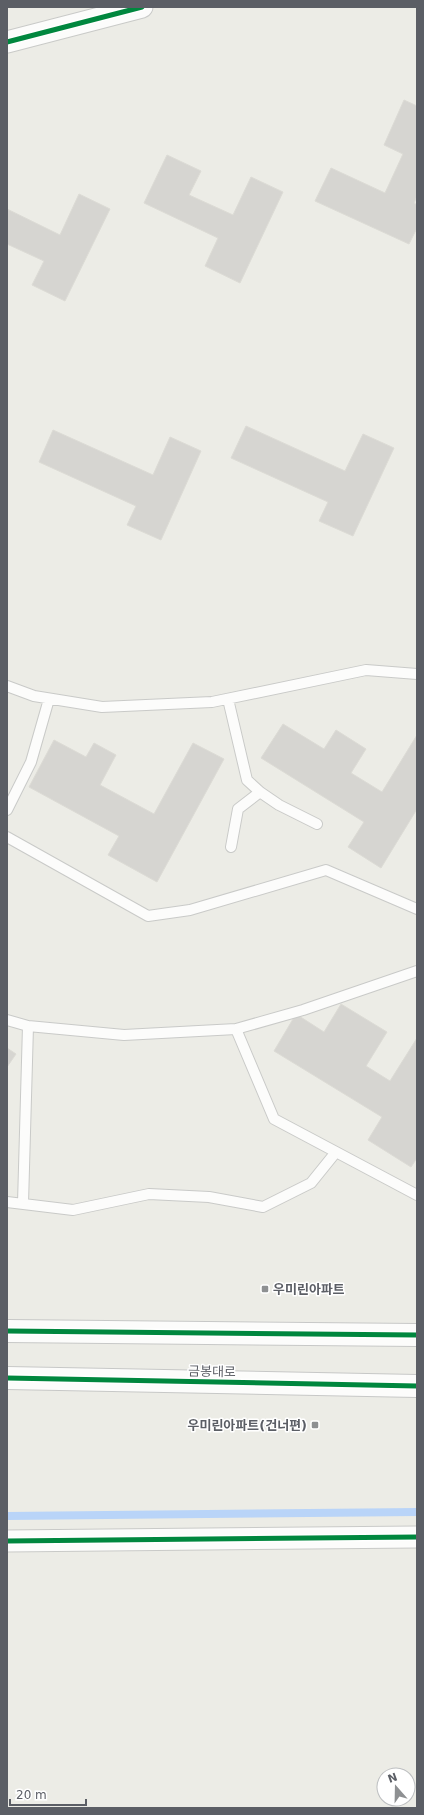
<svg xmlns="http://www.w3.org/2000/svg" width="424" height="1815" viewBox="0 0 424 1815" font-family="'DejaVu Sans','Noto Sans KR',sans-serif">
<rect width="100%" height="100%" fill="#ecece6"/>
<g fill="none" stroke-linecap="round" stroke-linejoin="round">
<path stroke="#b9d4f8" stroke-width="8" d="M7,1516l410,-4"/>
</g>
<path fill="#d6d5d1" stroke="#dcdbd5" d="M404,100l13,6v90l-3,7 3,2v23l-8,16 -94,-43 16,-33 54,25 18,-39 -19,-9z
M167,155l34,16 -12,24 44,20 18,-38 32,15 -43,91 -35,-17 13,-28 -74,-35z
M79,194l31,15 -45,92 -33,-16 12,-24 -37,-17v-35l53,26z
M246,426l99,45 18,-37 31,14 -41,88 -34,-15 9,-19 -97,-44z
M53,430l100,45 17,-38 31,14 -40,89 -34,-15 9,-19 -97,-44z
M283,724l41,25 12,-19 30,19 -15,24 31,19 35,-57v74l-36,59 -33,-21 16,-25 -103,-64z
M54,740l32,17 8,-14 22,12 -16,30 54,29 39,-71 31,16 -67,123 -49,-27 11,-19 -90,-49z
M341,1004l46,28 -21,34 24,15 27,-43v120l-6,9 -43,-27 14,-23 -108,-66 22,-37 28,18z
M7,1048l9,6 -9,13z"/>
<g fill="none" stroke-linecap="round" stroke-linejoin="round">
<g stroke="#c9cac8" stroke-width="12">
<path id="lane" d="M7,686l27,10 68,11 110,-5 154,-32 51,4
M228,699l19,81 13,12 19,13 38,19
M7,810l24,-48 18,-63
M7,837l141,79 42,-6 136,-40 91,39
M231,847l7,-38 22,-17
M7,1020l21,6 96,9 112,-6 67,-19 114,-39
M236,1029l38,90 143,76
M7,1202l66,8 76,-16 60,3 54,10 48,-24 25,-31
M23,1203l5,-177"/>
</g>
<g stroke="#c9cac8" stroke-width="23">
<path id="street" d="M7,42l135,-35
M7,1541l410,-4"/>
</g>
<g stroke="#c7c8c7" stroke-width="24">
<path id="secondary" d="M7,1331l410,4
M7,1378l410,8"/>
</g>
<use href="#lane" stroke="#fcfcfb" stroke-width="10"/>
<use href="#street" stroke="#fcfcfb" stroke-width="21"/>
<use href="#secondary" stroke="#fcfcfb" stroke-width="22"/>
<g stroke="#fff" stroke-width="8">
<path id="cycleway" d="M7,42l135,-35
M7,1331l410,4
M7,1378l410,8
M7,1541l410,-4"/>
</g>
<use href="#cycleway" stroke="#00873e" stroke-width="5"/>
</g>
<g fill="#8e9092" stroke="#fff" stroke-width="1.5">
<rect x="261" y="1285" width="8" height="8" rx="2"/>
<rect x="311" y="1421" width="8" height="8" rx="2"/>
</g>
<g text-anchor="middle" stroke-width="3" stroke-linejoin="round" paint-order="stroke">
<g font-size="13" font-weight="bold" fill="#5b5e65" stroke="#fff" text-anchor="start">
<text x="273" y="1294">우미린아파트</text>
<text x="307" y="1430" text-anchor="end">우미린아파트(건너편)</text>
</g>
<g font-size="13" fill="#5b5e65" stroke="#fff">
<text transform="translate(212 1371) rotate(1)" y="5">금봉대로</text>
</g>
</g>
<rect width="424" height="1815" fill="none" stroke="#5b5e65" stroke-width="16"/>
<g transform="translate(396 1787) rotate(340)"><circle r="19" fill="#ffffff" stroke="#bdbfc1"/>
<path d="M0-3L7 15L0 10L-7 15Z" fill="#8e9092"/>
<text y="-6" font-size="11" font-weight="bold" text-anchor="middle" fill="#5b5e65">N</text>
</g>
<path d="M10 1799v6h76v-6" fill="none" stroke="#5b5e65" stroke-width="2"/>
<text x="16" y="1799" font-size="12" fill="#5b5e65" stroke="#ffffff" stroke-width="3" paint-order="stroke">20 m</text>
</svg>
